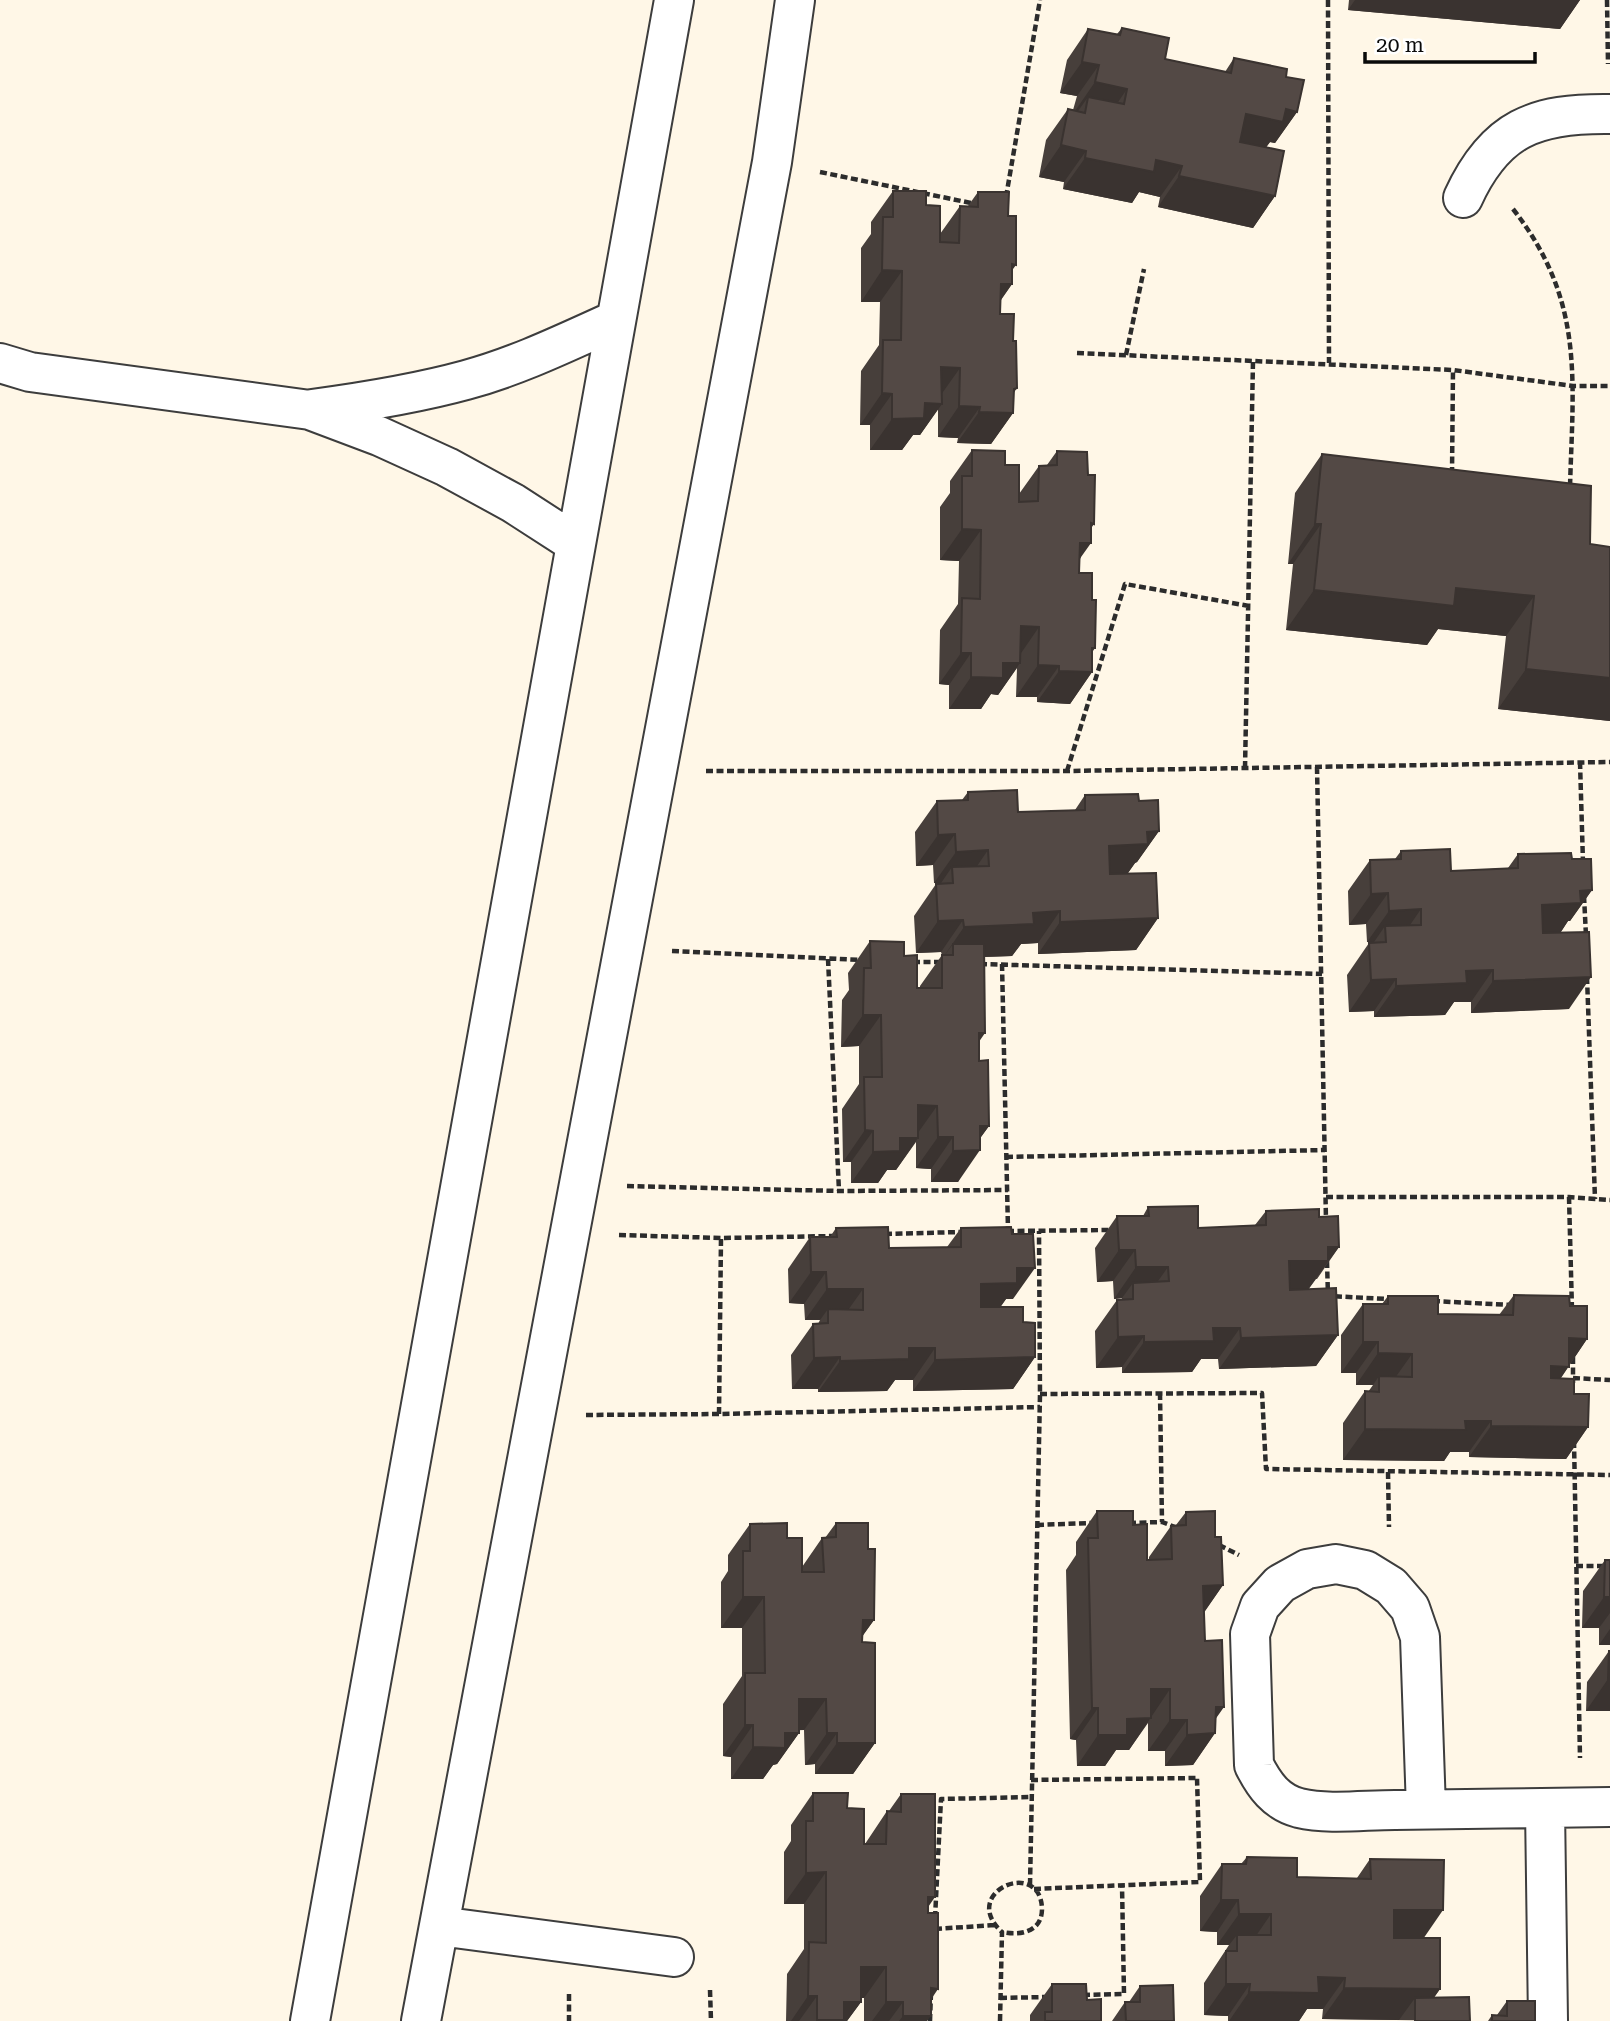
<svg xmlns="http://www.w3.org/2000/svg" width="1610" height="2021" viewBox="0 0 1610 2021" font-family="'Roboto Serif',serif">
<rect width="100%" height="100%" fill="#fff7e7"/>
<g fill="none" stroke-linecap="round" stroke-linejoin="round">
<g stroke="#3d3d3d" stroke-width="42">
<path id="minor" d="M1463,198c32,-70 72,-85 147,-84
M0,363l30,9 280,38 69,26 68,31 66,36 62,40
M312,409c52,-7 103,-15 154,-29 52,-14 101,-38 150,-60
M1545,1808l3,213
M1426,1809l-6,-172 -10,-29 -19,-22 -26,-16 -29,-6 -29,5 -27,15 -20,22 -10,28 4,131c10,20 22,37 45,43 30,7 65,2 96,2 72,-1 143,-2 215,-3
M439,1926l235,31
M310,2021l364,-2021
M421,2021l351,-1859 23,-162"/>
</g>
<path stroke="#2c2c2c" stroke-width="4.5" stroke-dasharray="7 3.5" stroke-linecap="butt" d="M1328,0l1,363
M1607,0l1,64
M820,172l156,32
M1006,197l34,-197
M1513,209c72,92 60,170 57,278
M1077,353l376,17 120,16h37
M1126,355l18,-86
M1452,474l1,-104
M1580,762l3,101
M1317,767l9,454
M1245,768l8,-407
M706,771h361l543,-9
M1067,771l58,-187 124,22
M1584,896l2,40
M672,951l191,9
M828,959l11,232
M913,962h27
M980,964l342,10
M1002,964l6,266
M1587,977l8,222
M1006,1157l319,-7
M627,1186l212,5 169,-1
M1326,1197h243l41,3
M1569,1197l3,113
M1007,1231l104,-1
M885,1234l75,-2
M619,1235l102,3 113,-2
M1327,1261l1,35 61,3
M1433,1301l79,4
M1573,1357v26
M1573,1378l37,2
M1160,1393l2,129
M1040,1394l222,-1 4,76 344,6
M719,1414l2,-176
M586,1415l133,-1 321,-7
M1574,1441l6,317
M1388,1472l1,55
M1129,1523l33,-1 13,5
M1037,1525l55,-2
M1219,1545l20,10
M1576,1566h34
M1031,1780l167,-2
M1030,1885l10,-491 -1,-163
M1034,1889l166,-7 -3,-104
M935,1918l6,-119 90,-2
M935,1929l60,-4
M710,1990l1,31
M569,1994v27
M1083,1995l41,-1 -2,-109
M1000,1998l46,-1
M930,2021l1,-28
M1000,2021l2,-89c-44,-40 39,-75 40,-23 0,23 -22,27 -40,23"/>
<use href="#minor" stroke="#fff" stroke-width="38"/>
</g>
<path fill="#473f3b" d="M1349,0h231l-20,29 -212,-19z
M1122,28l43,31 60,13 9,-14 52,19 11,35 -22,31 -5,-1 -4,5 9,49 -22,32 -95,-21 2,-10 -21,-5 -7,11 -69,-14 1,-7 -25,-5 7,-37 22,-31 5,1 4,-14 -17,-3 7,-33 21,-31 29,5z
M893,191l33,14 14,29 20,-28h8l10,-14 30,24 4,68 -11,16 -1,14 13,27v72l-22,31 -34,-1 1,-5 -20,-1v-28l-18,26h-7l-11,15h-32v-25h-10l1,-54 18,-26 1,-43h-19v-54l10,-14v-12z
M972,450l33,15 14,29 20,-28 8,-1 10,-14 31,24 3,54 -11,30 -1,14 13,79v20l-22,32 -33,-2v-5h-21l1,-29 -19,27 -7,-1 -10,15h-32v-24l-10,-1 1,-54 18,-26 1,-43 -19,-1v-53l10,-14v-12z
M1322,454l268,90 20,177 -112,-12 8,-73 -68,-7 -11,16 -141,-15 7,-66h-5l7,-71z
M968,792l50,20 57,-2 10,-15 54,6 20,30 -22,31 -2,1 -8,11 31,44 -22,32 -98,4v-11l-17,1 -9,12 -28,1 -5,104 10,65 -9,12 -22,44h-27v-13l-15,-1v-26l-20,28h-9l-9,13h-27v-21h-8l-1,-53 17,-25v-38l-18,1 1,-47 7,-10 -1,-17 22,-32 34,15 13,32h3v-2l22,-31 -1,-3 -25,1 -2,-37 22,-32 5,-1h-7l-1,-18 -17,1 -1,-34 22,-31 25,-1z
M1401,851l50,20 57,-3 10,-14 54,5 20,31 -22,31h-2l-8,12 9,76 -98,4v-11h-17l-9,13 -71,2v-6l-25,1 -2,-37 22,-32 5,-1h-7l-1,-18 -17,1 -1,-34 22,-31 25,-1z
M1148,1207l50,21 57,-3 11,-14 53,6 20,30 -22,32h-1l-8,11 30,45 -22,31 -97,3 -1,-10h-17l-9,13 -70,1v-6l-26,1 -1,-37 22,-31h4l1,-2 -8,1 -1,-18 -16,1 -2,-34 22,-32h26z
M836,1228l53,20 58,-1 14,-19 52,71h-7l-6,8 23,15 12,35 -22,32 -100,2v-11h-18l-8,11 -69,1v-3h-26l-1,-34 22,-31h5l2,-4h-15l-1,-16 -15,-1 -1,-34 22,-32h20z
M1514,1295l56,11 17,33 -26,39 13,16 14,33 -22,32 -97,-2v-5h-19l-6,9 -101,-1v-37l22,-32 3,1 5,-7h-17v-12h-15v-38l22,-31h19l6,-8 50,18 61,1z
M1097,1511l36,14 14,35h2v-3l22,-31 5,-1 10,-13 29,25 8,48 -19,27 1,29 11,78 -1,14 -22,32 -28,1v-15h-17v-28l-19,27h-13l-11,16h-28l-1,-26 -6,-1 -4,-169 10,-15v-13z
M836,1523l32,26 6,71 -12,16v6l13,101 -22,31h-38v-10l-10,1 -1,-35h-5v3l-22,31 -4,1 -10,14h-32v-22l-8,-1v-52l19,-28v-48h-21v-46l7,-11v-16l22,-31 37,14 15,29 20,-29h3z
M1605,1560h5v85h-11v-17h-17l1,-37z
M1609,1651h1v60h-24l1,-29z
M813,1793l34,15 18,36 22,-33h2l12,-17 27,114 3,91 -4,22h-63v-23h-3v4l-14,19h-61l1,-47 17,-25v-45h-20v-52l7,-11v-16z
M1247,1857l50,20 60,1 13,-19 54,79 16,51 -6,8 36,24 -148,-2 1,-10h-16l-8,12h-71v-5l-24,-1v-32l25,-38h-12v-13l-17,-1v-35l22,-32h19z
M1052,1984l35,16 14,21h-71v-6z
M1140,1986l34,35h-62l13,-19h4z
M1507,2001l28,20h-47l4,-6h5z"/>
<path fill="#3a3330" d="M1355,0h225l-20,29 -212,-19z
M1082,62l17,3 -22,31 -17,-3z
M1095,82l32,7 -22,32 -20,-8 3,-16 -12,17h-3z
M1286,109l11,3 -22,31 -5,-1 -8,11 -38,-8 22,-31z
M1061,145l25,6 -22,31 -25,-5z
M1085,158l71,2 26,6 -22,31 -21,-5 -7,11 -69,-14z
M1179,176l96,20 -22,32 -95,-21z
M1012,264l4,1 -14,19h10l-22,31 -11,1z
M882,270l20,1 -22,31h-19z
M941,367l19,1 -22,31z
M1017,388l-17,25h13l-22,31 -34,-1 22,-31 35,-23z
M882,393l10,1 -22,31h-10z
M925,403l17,1 -22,31h-7l-11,15h-32l22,-31z
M959,406l21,1 -22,31 -20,-1z
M1091,523l3,1 -13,19h10l-22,31h-11z
M1315,524h6l-28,40h-5z
M962,529l19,1 -22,31 -19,-1z
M1456,588l78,8 -28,40 -68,-7 -11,16 -141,-15 28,-40z
M1021,626l18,1 -22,32z
M1092,648h3l-16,24h13l-22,32 -33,-2 22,-31z
M961,653h10l-22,32 -10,-1z
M1003,663h17l-22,32 -7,-1 -10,15h-32l22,-32z
M1038,665l21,1 -22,31h-21z
M1526,669l84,9v43l-112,-12z
M1159,831l-22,31 -2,1 -9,13 -39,1 22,-31 38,-14z
M955,834l-22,31 -17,1 22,-31z
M988,850l-22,32 -14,-15 -11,16h-7l22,-31z
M1592,890l-22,31h-2l-9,14 -39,1 22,-31 38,-14z
M1388,893l-22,31 -17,1 22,-31z
M1421,909l-22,32 -14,-15 -11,16h-7l22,-31z
M1060,911l-22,32 -17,1 -9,12 -61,2 2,-3v-11l-11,15 22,-32 69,-14z
M1158,918l-22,32 -98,4 22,-32z
M963,920l-22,32 -25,1 22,-32z
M1493,970l-22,32h-17l-9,13 -71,2 22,-31 70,-15z
M1591,977l-22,32 -98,4 22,-32z
M1396,979l-22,32 -25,1 22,-32z
M863,1015h18l-22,31 -18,1z
M979,1033h6l-22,32z
M918,1105l19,1 -22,31z
M980,1126h9l-18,25 9,-1 -22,32h-27l22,-31z
M865,1130l8,1 -22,31h-8z
M938,1137h15l-22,32 -15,-1z
M900,1138h18l-22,32h-9l-9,13h-27l22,-31z
M1328,1247h11l-33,45 -38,1 21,-32z
M1119,1250h16l-22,31 -16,1z
M1136,1267h32l-22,31 -13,-15 -11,15 -8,1z
M1017,1268h18l-22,31h-7l-11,16h-36l22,-31z
M811,1272h15l-22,32 -15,-1z
M827,1289h36l-22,31 -13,-11 -8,11h-15z
M1213,1328h27l-22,31h-17l-9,13 -70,1 22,-31z
M1338,1335l-22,31 -97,3 22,-31z
M1144,1336l-22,31 -26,1 22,-31z
M1569,1338l18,1 -40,59 -18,-1z
M1363,1342h15l-22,31h-15z
M909,1348h26l-22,32h-18l-8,11 -69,1 22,-31z
M1378,1353l34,1 -22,31 -11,-9 -6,9h-17z
M840,1357l-22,32h-26l22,-31z
M1035,1357l-22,32 -100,2 22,-31z
M1465,1421h26l-22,31h-19l-6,9 -101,-1 22,-31z
M1491,1426l97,1 -22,32 -97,-2z
M1223,1585l-22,32 2,-31z
M743,1597h21l-22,31h-21z
M1604,1597h6v16l-11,15h-17z
M863,1620h11l-22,31z
M1610,1629v16h-11z
M1608,1679h2v32h-24z
M1151,1689h19l-41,61h-13l-11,16h-28l21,-31 29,-16z
M799,1699h27l-22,31 -27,1z
M1216,1707h8l-19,27 10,-1 -22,32 -28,1 22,-31z
M1092,1708h6l-22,32 -6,-1z
M1170,1720h17l-22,31h-17z
M745,1725h8l-22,32 -8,-1z
M785,1733h14l-22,31 -4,1 -10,14h-32l22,-32z
M827,1733h10l-22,31 -10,1z
M837,1743h38l-22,31h-38z
M826,1872l-22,32h-20l22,-31z
M928,1897h7l-22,32z
M1221,1900h17l-21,32 -17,-1z
M1394,1910h49l-22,32h-49z
M1239,1914h32l-22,32 -12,-11 -8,10h-12z
M861,1967h25l-22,31h-25z
M1318,1977l27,1 -22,31h-16l-8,12h-70l20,-29z
M1226,1984h24l-22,32 -24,-1z
M931,1988l7,1 -18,27h11l-4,5h-28l4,-5z
M1344,1988l96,1 -22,32 -3,-23 -16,22 -77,-1z
M808,1996h9l-18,25h-8z
M844,2002h17l-14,19h-31z
M886,2002h17l-14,19h-17z"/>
<path fill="#534945" stroke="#3a3330" stroke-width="2" d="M1122,28l47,10 -4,21 66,14 3,-15 53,11 -1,8 18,3 -7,32 -11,-3 -3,13 -37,-8 -6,28 44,9 -9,45 -96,-20 3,-10 -26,-6 -2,12 -69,-14 1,-7 -25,-6 7,-36 17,4 3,-16 36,7 3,-15 -32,-7 4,-17 -17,-3 6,-33 32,6z
M893,191h33v14l14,1v36l19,1 1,-37 18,1v-15h31l-1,24h8v49l-4,-1v20h-11l-1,30h14l-1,27h3l1,47 -3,1 -1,24 -34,-1 1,-5 -21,-1 1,-38 -19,-1 1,37 -17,-1 -1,15 -32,1v-25l-10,-1 1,-53h18l1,-69 -20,-1 1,-53h10z
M972,450l33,1v14h14v37l19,-1 1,-35 18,-1v-14l30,1 1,23h7l-1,49 -3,-1v20h-11l-1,30h13v27h4l-1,48h-3v24l-33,-1v-5l-21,-1 1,-38 -18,-1 -1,37h-17v15l-32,-1v-24h-10l1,-55 18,1 1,-69 -19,-1v-53h10z
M1322,454l269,32 -1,58 20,3v131l-84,-9 8,-73 -78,-8 -2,18 -140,-16 7,-66h-6z
M1017,790l1,22 67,-2v-15l53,-1 1,7 19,-1 1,31 -12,1 1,12 -39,2 1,28 46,-1 2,45 -98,4v-11l-27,2 1,11 -70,3 -1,-7 -25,1 -2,-37 17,-1 -1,-16 37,-1 -1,-16 -32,2 -1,-18 -17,1 -1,-34 31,-1v-8z
M1450,849l1,22 67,-3v-14l53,-1 1,6h19l1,31 -12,1 1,12 -39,2 1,28 46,-1 2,45 -98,4v-11l-27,1 1,12 -71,3v-7l-25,1 -2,-37 17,-1 -1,-16 36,-1v-16l-32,2 -1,-18 -17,1 -1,-34 31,-1v-8z
M870,941l34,1v14l13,-1v33h25v-33h11v-11h31l1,89h-6v28l9,-1 1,66h-9v24l-27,1v-14h-15l-1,-31 -19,-1v33h-18v13l-27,1v-21l-8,-1 -1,-53h18l-1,-62h-18l1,-47h7z
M1198,1206v22l68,-3v-14l53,-2v8l19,-1 1,31h-11v14h-39l1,29 46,-2 2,47 -97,3 -1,-10h-27l1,13 -70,1v-6l-26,1 -1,-37 16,-1v-16l36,-2 -1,-14h-32l-1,-17h-16l-2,-34h32l-1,-9z
M888,1227l1,21 72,-1v-19l50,-1 1,7h21l2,34h-18v15l-36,1v23h42v15l12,1v34l-100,3v-12h-26v11l-69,2v-4l-26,1 -1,-34 15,-1v-14l35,1v-21h-36l-1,-17h-15l-1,-35h27l-1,-9z
M1514,1295l55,1 1,10h17v33l-18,-1v29l-18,-1v12l23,1v15h15l-1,33 -97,-1v-5h-26l1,9 -101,-1v-38l14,1v-16l33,1v-23l-34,-1v-11h-15v-38h25v-8h50v18l75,1z
M1097,1511h36v14l14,-1v36l25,-1 -1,-33 15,-1v-13l29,-1v26h6l2,48 -20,1 2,55 17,-1 2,67h-8l-1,26 -28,2v-15h-17v-31h-19v29l-24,1v16h-29v-27h-6l-4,-170h10z
M787,1523v15h15v34h22l-2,-34 14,-1v-14h32v26h7l-1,71h-11l-1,22 13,1v100h-38v-10h-10l-1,-34h-27v34h-14v15l-32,-1v-22h-8v-52h20l-1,-76h-21v-46h7v-27z
M1605,1560h5v37h-6z
M1609,1651h1v28h-2z
M813,1793h35l-1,15 17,1v35h22l1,-33 14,1v-18h34v103h-7v16h10v76l-7,-1v28h-28v-14h-17v-35h-25v35h-17v18h-27v-24h-9l1,-54 17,1v-71l-20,1v-52h7z
M1247,1857l50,1v19l74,2 -1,-20 74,1 -1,50h-49v28h46v51l-96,-1 1,-10 -27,-1 1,16 -70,-1 1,-8h-24v-33h11v-16h34v-21h-32l-1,-14h-17l1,-36h24z
M1052,1984h34l1,16 14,-1v22h-56v-9h7z
M1173,1985l1,36h-48l-1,-19h15v-16z
M1469,1997l1,24h-55v-23z
M1507,2001h28v20h-43v-6l15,1z"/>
<path d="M1365 52v10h170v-10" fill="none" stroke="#0a0a0a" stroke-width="3.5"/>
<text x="1376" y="52" font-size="21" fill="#0a0a0a" stroke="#ffffff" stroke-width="5" paint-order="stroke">20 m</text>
</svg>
